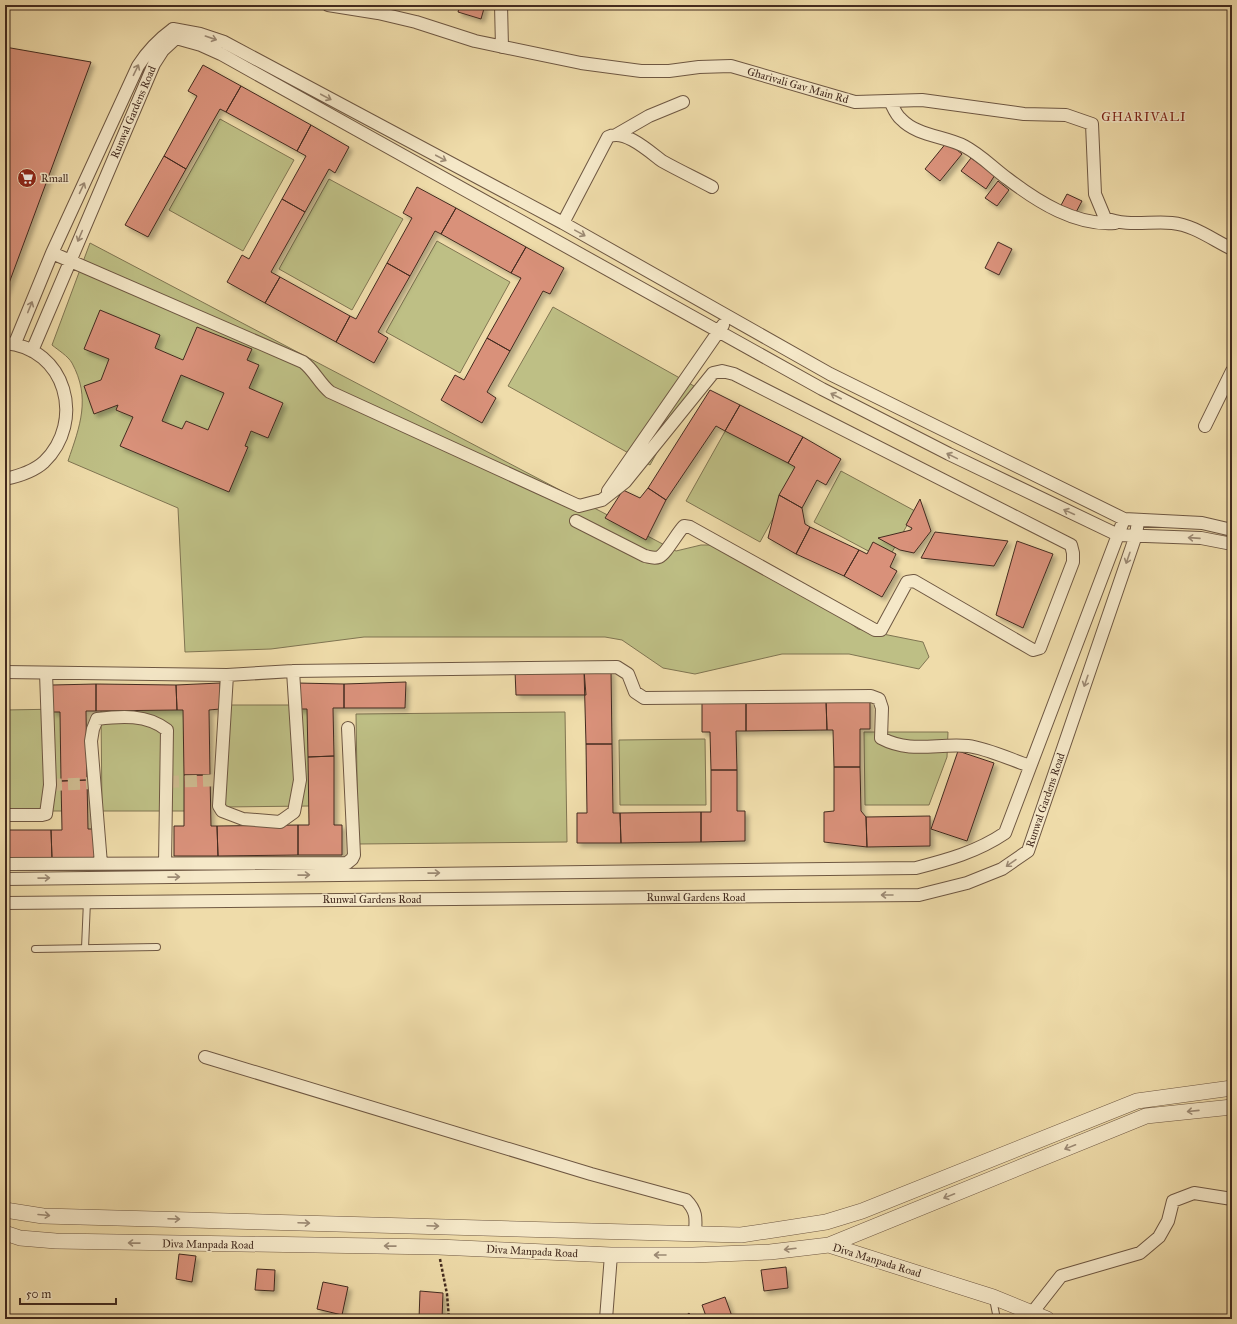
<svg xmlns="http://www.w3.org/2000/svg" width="1237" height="1324" viewBox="0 0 1237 1324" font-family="'IM FELL Great Primer',serif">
<defs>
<filter id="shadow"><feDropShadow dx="3.5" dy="3.5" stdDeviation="2" flood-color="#0004"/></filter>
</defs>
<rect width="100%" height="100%" fill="#efdcaa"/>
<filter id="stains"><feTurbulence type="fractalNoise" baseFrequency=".005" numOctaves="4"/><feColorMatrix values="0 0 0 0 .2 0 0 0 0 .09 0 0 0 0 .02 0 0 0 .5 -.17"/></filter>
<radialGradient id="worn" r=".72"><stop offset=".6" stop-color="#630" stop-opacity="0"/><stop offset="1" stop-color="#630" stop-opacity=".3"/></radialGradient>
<path fill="#bebf85" stroke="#807552" d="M220,119l74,41 -51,91 -74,-41z
M329,179l74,40 -51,91 -73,-41z
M437,241l73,41 -50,91 -74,-41z
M90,243l586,308 25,-6h19l86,44 52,40 65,13 6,15 -10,12 -70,-15h-67l-87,20 -32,-6 -41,-28 -17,-3h-241l-93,12 -86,3 -7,-144 -110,-47c12,-35 23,-63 4,-98 -4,-7 -14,-13 -20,-18z
M553,307l141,79 -44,79 -142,-79z
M737,410l73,41 -50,91 -74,-41z
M841,471l74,40 -28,50 -73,-39z
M222,705h87l1,101 -87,1z
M62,709l1,102h-58v-101z
M188,709l1,102h-87l-1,-101z
M565,712l2,130 -209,2 -2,-130z
M864,732h84l-1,25 -18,48h-64z
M705,739l1,66h-86l-1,-65z"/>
<path fill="#d9917a" stroke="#432b1f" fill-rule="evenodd" filter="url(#shadow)" d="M460,5h25l-4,14 -23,-7z
M5,47l86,15 -86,232z
M203,65l38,21 -15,26 -6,-3 -34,60 -22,-13 33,-60 -9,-5z
M241,86l70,39 -14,26 -71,-39z
M311,125l38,22 -14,26 -6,-4 -24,43 -23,-13 24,-43 -9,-5z
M947,142l15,12 -22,27 -15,-12z
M164,156l22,13 -38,68 -23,-12z
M971,158l24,17 -9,14 -25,-18z
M998,181l11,9 -12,16 -12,-8z
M417,187l39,21 -15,26 -6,-3 -25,45 -23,-13 25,-45 -9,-5z
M1067,194l15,7 -8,15 -15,-7z
M282,199l23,13 -34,60 9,5 -15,26 -38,-21 15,-27 7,4z
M456,208l70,39 -15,26 -70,-39z
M998,242l14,7 -13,26 -14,-7z
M526,247l38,21 -14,26 -7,-3 -33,60 -23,-13 34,-60 -10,-5z
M387,263l23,13 -32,56 10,6 -14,25 -38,-21 14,-26 6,3z
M280,277l70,39 -14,26 -71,-39z
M100,310l60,25 -5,13 28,12 14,-33 55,22 -5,11 12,5 -10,23 34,15 -15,35 -17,-7 -6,15 3,1 -19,45 -109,-46 13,-29 -17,-7 2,-5 -24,9 -10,-28 17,-6 8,-21 -25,-10zM181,375l43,18 -16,37 -22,-9 -4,8 -20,-8z
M487,338l23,13 -23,41 9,6 -14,25 -41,-23 14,-25 9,5z
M710,390l30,15 -15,26 -9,-5 -50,74 -18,-12z
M740,405l63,32 -15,26 -63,-32z
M803,437l38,22 -15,26 -9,-5 -15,28 -23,-13 16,-28 -7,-4z
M648,488l18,12 -20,40 -41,-22 18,-28 17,8z
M779,495l23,13 3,16 5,3 -14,27 -28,-16z
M920,499l11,32 -17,22 -14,-3 -22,-12 33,-8 1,-2 -6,-3z
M810,527l49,23 -15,26 -48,-22z
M935,532l73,9 -14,25 -73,-8z
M1017,541l36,13 -30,74 -27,-13z
M873,542l23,12 -6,13 7,4 -15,26 -38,-21 15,-26 8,4z
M584,670l2,25h-70l-1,-24z
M584,670h27l1,74h-26z
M406,682l-1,26h-61v-24z
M220,683v26l-11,1 1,65h-26l-1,-65h-6l-1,-25z
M297,683l47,1v24h-11l1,48 -26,1 -1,-48h-10z
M96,684v27h-10l1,69 -26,1 -1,-69h-8v-27z
M96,684l80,1 1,25 -81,1z
M826,700l1,30 -81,1v-30z
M826,700h44v29h-10v38h-26l-1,-37h-6z
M702,701h44v30h-10l1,39h-26l-1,-38h-8z
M586,744h26l1,69h7l1,30h-44v-30h10z
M958,751l36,12 -27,78 -36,-12z
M334,756v69h8v30h-44v-30h11l-1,-68z
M834,767h26l1,44 5,6 1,30 -43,-5v-30l10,-1z
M711,770h26v41h8v30l-44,1v-30h10z
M184,775h26l1,51h6l1,30h-44v-30h10z
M87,780l1,49h7l1,30h-44l-1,-29h11l-1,-49z
M701,812v30l-80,1 -1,-30z
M930,816v30l-63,1 -1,-30z
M298,825v30l-80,1 -1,-30z
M5,830h46l1,29 -47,1z
M179,1254l17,2 -4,26 -16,-3z
M786,1267l2,21 -24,3 -3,-21z
M257,1269l18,1 -1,21 -19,-1z
M323,1282l25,5 -6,28 -25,-6z
M420,1291l23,2 -1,26h-23z
M725,1297l8,22h-26l-5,-14z
M689,1313l4,6h-11z"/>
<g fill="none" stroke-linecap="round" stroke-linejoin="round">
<path stroke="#cdb98e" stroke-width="12" stroke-dasharray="12 6" stroke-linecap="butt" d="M167,782l54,-2
M50,785l44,-2"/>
<g stroke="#6e5742" stroke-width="8">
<path id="service" d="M85,948l2,-47
M35,949l122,-2
M993,1299l4,20"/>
</g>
<g stroke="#6e5742" stroke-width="14">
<path id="minor" d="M328,5l50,8 38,9 59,19 106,22 60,8h28l30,-4 32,-1 124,36 67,-2 102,14 42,1 26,9 3,70 10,24c22,9 44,3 67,5 22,2 41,17 60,26
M501,5l1,42
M173,29l27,5 24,8 339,181 267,151 294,145 78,4 30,7
M176,38l25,7 20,9 601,335 127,65 169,81 83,3 31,6
M890,101c3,6 6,14 11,18 16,17 43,17 63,27 17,9 29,22 44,33 30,23 68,47 107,44
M616,135l33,-19 34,-14
M563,223l45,-86c16,-9 42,15 54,24 16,9 33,17 50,26
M52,253l251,109c11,8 16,21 27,30l249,114 23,-6 23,-18 88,-109 9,-2 12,3 337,171 2,8v9l-33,86 -7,2 -119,-69 -7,1 -26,48h-6l-185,-103 -6,-1c-7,7 -18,28 -25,31 -5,2 -9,0 -14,-1l-69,-35
M5,343c61,5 81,78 39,119 -11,10 -25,14 -39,17
M15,343l37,-90 86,-187c10,-16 20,-26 35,-37
M32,351l122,-287 9,-14 13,-12
M1205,426l27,-55
M608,491l115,-166
M5,672l222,3 66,-4 324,-4 11,7 7,18 9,6 227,-2 8,3 3,9 -1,30c30,16 56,5 87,8 18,2 44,14 62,20
M227,675l-8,131 3,5 21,8 37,3 14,-10 6,-32 -7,-109
M5,815h37l4,-1 4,-29 -4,-112
M5,864l342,-1 5,-4 2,-4 -6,-127
M101,864l-10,-123 2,-12 4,-10c24,-3 50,-5 70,11l-2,134
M5,879l911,-11c31,-8 61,-16 89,-35l119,-314
M5,903l914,-8 48,-12 35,-14 26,-18 108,-316 2,-14
M205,1057l386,117 95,26c11,11 10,19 9,33
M1032,1313l29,-37 79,-23 19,-16 9,-16 5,-20 21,-8 38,6
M606,1319l5,-64"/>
</g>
<g stroke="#6e5742" stroke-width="16">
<path id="tertiary" d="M5,1210l38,6 698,19 85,-13 36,-11 275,-110 95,-13
M5,1233l15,5 36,3 382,6 173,8h82l77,-3 59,-7 164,52 54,22
M829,1245l317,-129 86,-9"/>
</g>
<path stroke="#432b1f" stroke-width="2.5" stroke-dasharray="3 2" stroke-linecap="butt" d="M440,1259l7,35 2,25"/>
<use href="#service" stroke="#f5e8c8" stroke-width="6"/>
<use href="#minor" stroke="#f5e8c8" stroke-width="12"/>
<use href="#tertiary" stroke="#f5e8c8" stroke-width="15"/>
</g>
<defs><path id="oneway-shaft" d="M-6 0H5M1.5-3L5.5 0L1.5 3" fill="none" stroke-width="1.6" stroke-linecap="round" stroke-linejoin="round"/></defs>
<g stroke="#9c8a74">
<use href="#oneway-shaft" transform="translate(211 38) rotate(19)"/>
<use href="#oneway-shaft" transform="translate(136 70) rotate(-64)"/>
<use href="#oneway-shaft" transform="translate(326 97) rotate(28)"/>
<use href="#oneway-shaft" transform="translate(441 158) rotate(28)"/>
<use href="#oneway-shaft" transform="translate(82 188) rotate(-65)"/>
<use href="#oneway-shaft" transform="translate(580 233) rotate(29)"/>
<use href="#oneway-shaft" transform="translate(80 236) rotate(113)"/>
<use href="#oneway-shaft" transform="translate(30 307) rotate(-68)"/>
<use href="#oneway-shaft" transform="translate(836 396) rotate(-153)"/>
<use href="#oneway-shaft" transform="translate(952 456) rotate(-154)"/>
<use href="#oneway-shaft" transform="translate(1069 512) rotate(-155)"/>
<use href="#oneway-shaft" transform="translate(1194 538) rotate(-176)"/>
<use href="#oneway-shaft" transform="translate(1128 558) rotate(109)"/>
<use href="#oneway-shaft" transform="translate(1086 681) rotate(109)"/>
<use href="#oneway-shaft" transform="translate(1011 863) rotate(145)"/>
<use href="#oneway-shaft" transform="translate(434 873) rotate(-1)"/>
<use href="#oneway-shaft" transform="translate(304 875) rotate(-1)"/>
<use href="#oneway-shaft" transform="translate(174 877) rotate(-1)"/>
<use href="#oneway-shaft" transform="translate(44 878) rotate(-1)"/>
<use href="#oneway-shaft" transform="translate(887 895) rotate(180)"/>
<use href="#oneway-shaft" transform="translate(1193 1111) rotate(174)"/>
<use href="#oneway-shaft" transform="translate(1070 1147) rotate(158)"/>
<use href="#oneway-shaft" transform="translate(949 1196) rotate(158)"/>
<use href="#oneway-shaft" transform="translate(44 1215) rotate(5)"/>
<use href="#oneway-shaft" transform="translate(174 1219) rotate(2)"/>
<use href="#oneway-shaft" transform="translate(304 1223) rotate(2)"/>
<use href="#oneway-shaft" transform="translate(433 1226) rotate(2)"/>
<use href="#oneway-shaft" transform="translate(134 1243) rotate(-179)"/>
<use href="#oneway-shaft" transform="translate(390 1246) rotate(-179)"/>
<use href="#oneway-shaft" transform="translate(790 1249) rotate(173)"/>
<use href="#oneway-shaft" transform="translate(660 1255) rotate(-180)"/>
</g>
<defs>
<g id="supermarket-disc" transform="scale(1)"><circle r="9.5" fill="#8f2418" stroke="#f5e8c8"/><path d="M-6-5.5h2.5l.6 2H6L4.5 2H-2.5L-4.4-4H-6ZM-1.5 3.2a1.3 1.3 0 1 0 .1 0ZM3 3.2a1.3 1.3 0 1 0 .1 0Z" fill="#fff"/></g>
</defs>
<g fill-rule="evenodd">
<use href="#supermarket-disc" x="27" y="178"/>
</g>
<g text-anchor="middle" stroke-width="3" stroke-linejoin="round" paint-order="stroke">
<g font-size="11" fill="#432b1f" stroke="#f5e8c8">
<text transform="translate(798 85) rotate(16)" y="4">Gharivali Gav Main Rd</text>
<text transform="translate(133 112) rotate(-67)" y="4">Runwal Gardens Road</text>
<text transform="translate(1045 800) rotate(-71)" y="4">Runwal Gardens Road</text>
<text x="696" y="901">Runwal Gardens Road</text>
<text x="372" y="903">Runwal Gardens Road</text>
<text transform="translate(208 1244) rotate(1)" y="4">Diva Manpada Road</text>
<text transform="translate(532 1251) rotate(3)" y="4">Diva Manpada Road</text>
<text transform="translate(877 1260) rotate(17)" y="4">Diva Manpada Road</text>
</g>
<g font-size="11" fill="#432b1f" stroke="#f5e8c8" text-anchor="start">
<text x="41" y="182">Rmall</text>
</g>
<g font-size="13" letter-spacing="1" fill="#7a1f14" stroke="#f5e8c8">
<text x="1144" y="121">GHARIVALI</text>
</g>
</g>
<rect width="1237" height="1324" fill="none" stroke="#efdcaa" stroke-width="20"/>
<rect x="6" y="6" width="1225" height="1312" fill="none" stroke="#432b1f" stroke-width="2"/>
<rect x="10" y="10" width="1217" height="1304" fill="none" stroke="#432b1f"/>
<path d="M20 1298v6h96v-6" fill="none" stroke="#432b1f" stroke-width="2"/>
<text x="26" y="1298" font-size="12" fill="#432b1f" stroke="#f5e8c8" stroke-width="3" paint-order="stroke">50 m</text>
<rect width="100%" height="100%" filter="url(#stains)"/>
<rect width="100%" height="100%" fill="url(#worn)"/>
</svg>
